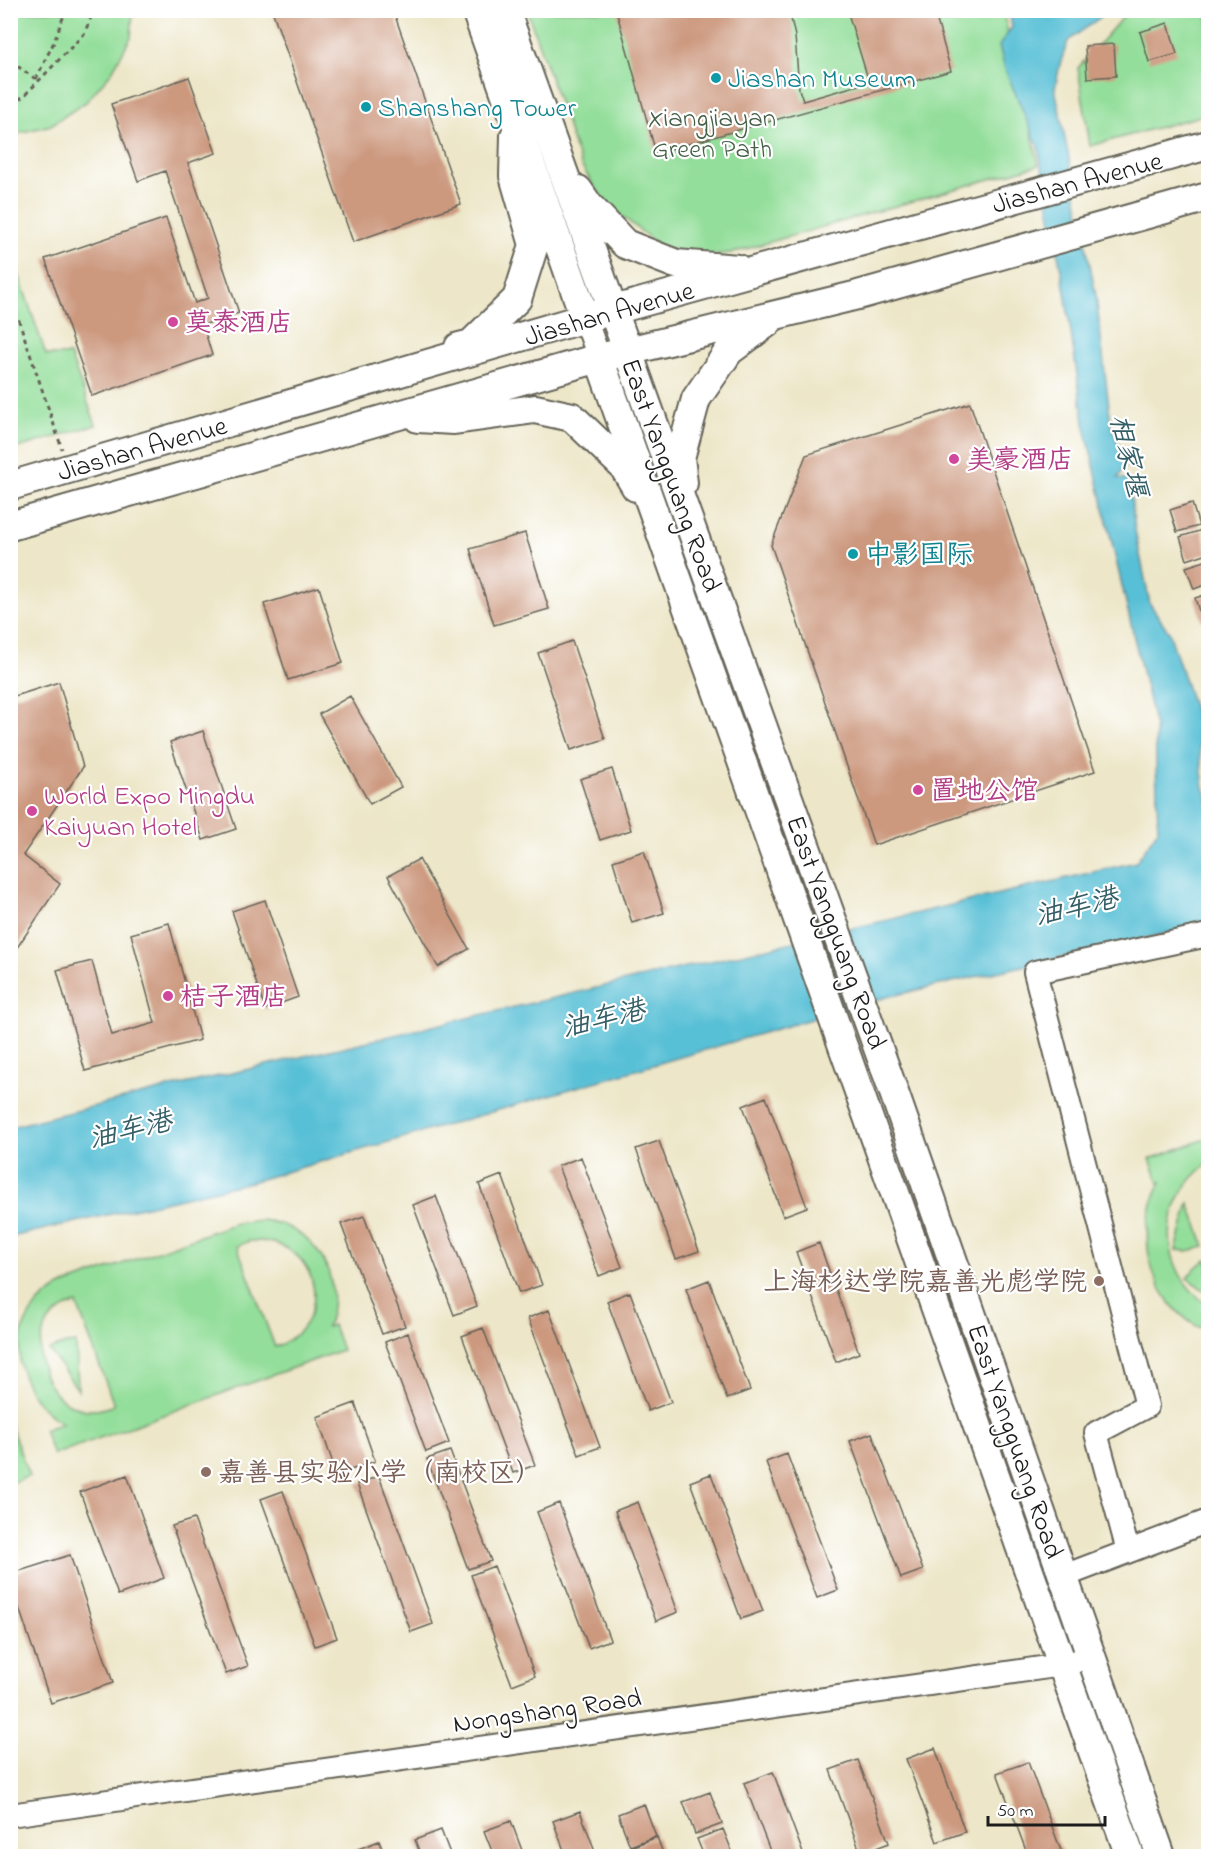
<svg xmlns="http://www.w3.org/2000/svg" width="1219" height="1867" viewBox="0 0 1219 1867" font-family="'Indie Flower','LXGW WenKai TC',sans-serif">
<rect width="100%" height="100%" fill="#fff"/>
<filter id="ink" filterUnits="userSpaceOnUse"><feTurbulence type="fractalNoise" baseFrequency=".0167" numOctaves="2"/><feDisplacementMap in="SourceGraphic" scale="12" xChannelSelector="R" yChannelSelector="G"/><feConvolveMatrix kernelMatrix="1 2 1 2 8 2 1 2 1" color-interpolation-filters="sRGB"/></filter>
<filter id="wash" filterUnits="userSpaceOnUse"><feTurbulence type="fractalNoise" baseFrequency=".008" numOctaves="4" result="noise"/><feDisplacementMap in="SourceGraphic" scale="24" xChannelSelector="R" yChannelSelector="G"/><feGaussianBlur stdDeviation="1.35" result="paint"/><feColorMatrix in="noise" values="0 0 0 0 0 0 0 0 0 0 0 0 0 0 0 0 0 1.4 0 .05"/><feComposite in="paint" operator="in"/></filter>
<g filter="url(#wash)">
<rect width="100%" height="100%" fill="#ede6c8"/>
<path fill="#93de9a" stroke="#587d5b" stroke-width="1.5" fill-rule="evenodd" d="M10,11h123l-2,26 -20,36 -25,29 -35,23 -40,10z
M527,11h476l36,154 -307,88 -35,3 -36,-9 -58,-46 -22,-36z
M1128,11h80v103l-118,32 -12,-78z
M11,252l35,103h24l26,70 -85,25z
M1208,1138v26c-50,36 -51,106 0,141v27c-58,-25 -76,-96 -47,-150l-2,1 -9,-24z
M1189,1203l16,44 -18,4 -11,-1z
M261,1220c54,5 85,57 66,107l6,-2 9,25 -289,105 -9,-25 18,-7c-56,-33 -59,-111 4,-139l170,-61zM262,1241c62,6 71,85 13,106l-38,-101 13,-5zM77,1304l37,101c-68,30 -107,-84 -37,-101z
M1208,1259v34l-21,-15 8,-10z
M76,1343l2,47 -29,-40 17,-6z
M10,1424l19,52 -18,7h-1z"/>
<path fill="#59c0d6" stroke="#3a6e79" stroke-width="1.5" d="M1009,11h100l-41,30 -8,23 -5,24 41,207 15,129 15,41 -8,13 11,2 6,50 15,74 19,28 26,80 9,75 4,11v126l-321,73 -636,185 -240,55 -1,-110 166,-41 960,-224 22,-32 -3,-103 -71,-304 -19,-131 -27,-146 -33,-77 -5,-20 -1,-3 13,-19z"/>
<g id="blocks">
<path fill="#cc997f" d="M272,10h121l68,194 -108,38z
M616,10h173l6,26 4,53 4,12 66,-19 -22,-72h87l17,61 -295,82z
M1168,23l9,31 -28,8 -9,-30z
M1114,44l2,32 -29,2 -2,-32z
M189,77l27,76 -28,10 51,150 -36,12 9,30 -120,41 -47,-137 121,-41 29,85 13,-5 -43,-127 -27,10 -27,-77z
M970,403l125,368 -221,74 -103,-300 35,-90z
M1192,503l7,23 -22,6 -7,-22z
M1202,530l6,23 -21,7 -7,-23z
M525,533l24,76 -55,16 -24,-76z
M1208,560v24l-14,5 -8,-22z
M319,587l24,76 -55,17 -24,-76z
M1208,594v25l-6,2 -7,-23z
M572,641l33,98 -34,11 -33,-97z
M59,682l24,85 -60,88 37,29 -50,74v-258l2,-3z
M350,696l51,91 -31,17 -51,-90z
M203,731l33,98 -33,11 -33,-98z
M612,769l19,61 -31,10 -20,-61z
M644,851l20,62 -32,10 -19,-62z
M419,859l50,90 -31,18 -50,-91z
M265,900l33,97 -33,12 -33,-98z
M169,923l31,117 -115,31 -28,-101 35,-9 20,74 43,-12 -24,-89z
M766,1097l41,110 -24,9 -40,-110z
M659,1141l40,110 -23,8 -40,-110z
M581,1157l41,110 -23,9 -41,-110z
M502,1175l40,110 -23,8 -40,-109z
M436,1196l41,110 -23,9 -41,-110z
M364,1216l41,110 -23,8 -41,-110z
M819,1243l40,110 -23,9 -40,-110z
M709,1280l41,110 -23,9 -41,-110z
M630,1292l41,110 -23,9 -41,-110z
M549,1310l51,137 -21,8 -51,-137z
M483,1328l52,137 -22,8 -51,-137z
M408,1333l41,110 -23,9 -41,-110z
M355,1403l20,58 -38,14 -20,-58z
M872,1433l51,137 -22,8 -51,-137z
M450,1451l41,110 -23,8 -41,-110z
M787,1454l51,136 -21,8 -51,-136z
M711,1474l52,137 -22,8 -51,-137z
M127,1475l37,103 -46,17 -38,-103z
M379,1476l54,148 -22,8 -54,-148z
M283,1491l54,147 -22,8 -54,-147z
M638,1502l40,110 -22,9 -41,-110z
M559,1503l51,137 -21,8 -52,-136z
M194,1519l54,147 -22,8 -54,-148z
M70,1555l43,128 -62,20 -41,-122v-7z
M494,1566l41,110 -23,9 -41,-110z
M935,1748l30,84 -28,10 -31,-83z
M858,1760l31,83 -28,11 -31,-84z
M1028,1762l35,94h-35l-31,-83z
M773,1772l31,84h-32l-28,-73z
M710,1792l12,32 -27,10 -12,-32z
M644,1804l12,32 -26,10 -12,-32z
M580,1811l12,32 4,13h-30l-1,-3 -12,-32z
M511,1821l12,32 -10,3h-19l-10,-25z
M723,1829l11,27h-30l-7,-17z
M441,1830l10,26h-30l-6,-16z
M657,1837l7,19h-30l-3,-9z
M379,1841l6,15h-30l-2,-5z"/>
</g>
</g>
<g filter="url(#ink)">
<use href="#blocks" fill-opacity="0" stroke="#656358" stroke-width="1.5"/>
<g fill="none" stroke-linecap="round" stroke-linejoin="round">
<g stroke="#656358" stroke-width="26">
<path id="minor" d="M585,318l14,40
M1128,1551l-32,-118 51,-27 -112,-434 173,-37
M1064,1576l144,-55
M10,1815l1052,-150 29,-8"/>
</g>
<g stroke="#656358" stroke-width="32">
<path id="major" d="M476,10l109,308
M505,10l386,1074 270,772
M578,190l11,16 36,38 51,20 62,5
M459,347l12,-3 46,-45 17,-54 -20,-69 1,-40
M599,358l531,1498
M418,418l36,2 81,-11 37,8 52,50 12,20
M683,483l-3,-25 16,-59 33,-48 39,-29
M10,486l575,-168 623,-173
M10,526l589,-168 259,-63 350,-98"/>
</g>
<path stroke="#656358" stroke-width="3" stroke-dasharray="4.5 4.5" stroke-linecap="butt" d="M10,61l27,19
M36,79l17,-35 13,-34
M10,103l13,-6 61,-63 10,-24
M10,294l52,155
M10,441l7,22"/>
<use href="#minor" stroke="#fff" stroke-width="22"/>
<use href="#major" stroke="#fff" stroke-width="28"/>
</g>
</g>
<g fill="#0f9aa8" stroke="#fff" stroke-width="2">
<circle cx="716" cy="78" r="6"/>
<circle cx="366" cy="107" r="6"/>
<circle cx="853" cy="554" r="6"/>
</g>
<g fill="#d1479c" stroke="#fff" stroke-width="2">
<circle cx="173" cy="322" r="6"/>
<circle cx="954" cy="459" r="6"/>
<circle cx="918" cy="790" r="6"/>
<circle cx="32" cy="811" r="6"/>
<circle cx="168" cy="996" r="6"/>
</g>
<g fill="#8d6e63" stroke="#fff" stroke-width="2">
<circle cx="1099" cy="1281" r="6"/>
<circle cx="206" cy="1472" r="6"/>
</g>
<g text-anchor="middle" stroke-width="4.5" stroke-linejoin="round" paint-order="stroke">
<g font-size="27" fill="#0d838f" stroke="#fff" text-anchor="start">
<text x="728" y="87">Jiashan Museum</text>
<text x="378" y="116">Shanshang Tower</text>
<text x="865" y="563">中影国际</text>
</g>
<g font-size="27" fill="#466048" stroke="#fff">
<text x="712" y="126">Xiangjiayan<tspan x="712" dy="31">Green Path</tspan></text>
</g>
<g font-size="27" fill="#1c1c1c" stroke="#fff">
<text transform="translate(1077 182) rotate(-15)" y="9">Jiashan Avenue</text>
<text transform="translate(609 313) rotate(-16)" y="9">Jiashan Avenue</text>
<text transform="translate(142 448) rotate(-16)" y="9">Jiashan Avenue</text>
<text transform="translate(672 475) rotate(70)" y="9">East Yangguang Road</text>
<text transform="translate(837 932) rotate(70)" y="9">East Yangguang Road</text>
<text transform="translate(1016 1441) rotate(71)" y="9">East Yangguang Road</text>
<text transform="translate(547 1710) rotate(-8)" y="9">Nongshang Road</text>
</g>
<g font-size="27" fill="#b23c85" stroke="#fff" text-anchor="start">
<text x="185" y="331">莫泰酒店</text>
<text x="966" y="468">美豪酒店</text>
<text x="930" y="799">置地公馆</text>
<text x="44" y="804">World Expo Mingdu<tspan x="44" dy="31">Kaiyuan Hotel</tspan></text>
<text x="180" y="1005">桔子酒店</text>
</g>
<g font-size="27" fill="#785e54" stroke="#fff" text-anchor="end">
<text x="1087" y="1290">上海杉达学院嘉善光彪学院</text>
<text x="218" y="1481" text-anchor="start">嘉善县实验小学（南校区）</text>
</g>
<g font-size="28" font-style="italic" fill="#345e66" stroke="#fff">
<text transform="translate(1130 455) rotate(77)" y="10">相家堰</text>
<text transform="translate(1076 905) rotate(-13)" y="10">油车港</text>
<text transform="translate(603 1017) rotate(-13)" y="10">油车港</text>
<text transform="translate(130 1128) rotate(-13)" y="10">油车港</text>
</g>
</g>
<rect width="1219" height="1867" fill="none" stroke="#fff" stroke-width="36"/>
<path d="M988 1816v9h117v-9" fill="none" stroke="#1c1c1c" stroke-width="3"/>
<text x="997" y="1816" font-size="18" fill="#1c1c1c" stroke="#ffffff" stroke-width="4.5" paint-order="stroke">50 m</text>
</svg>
